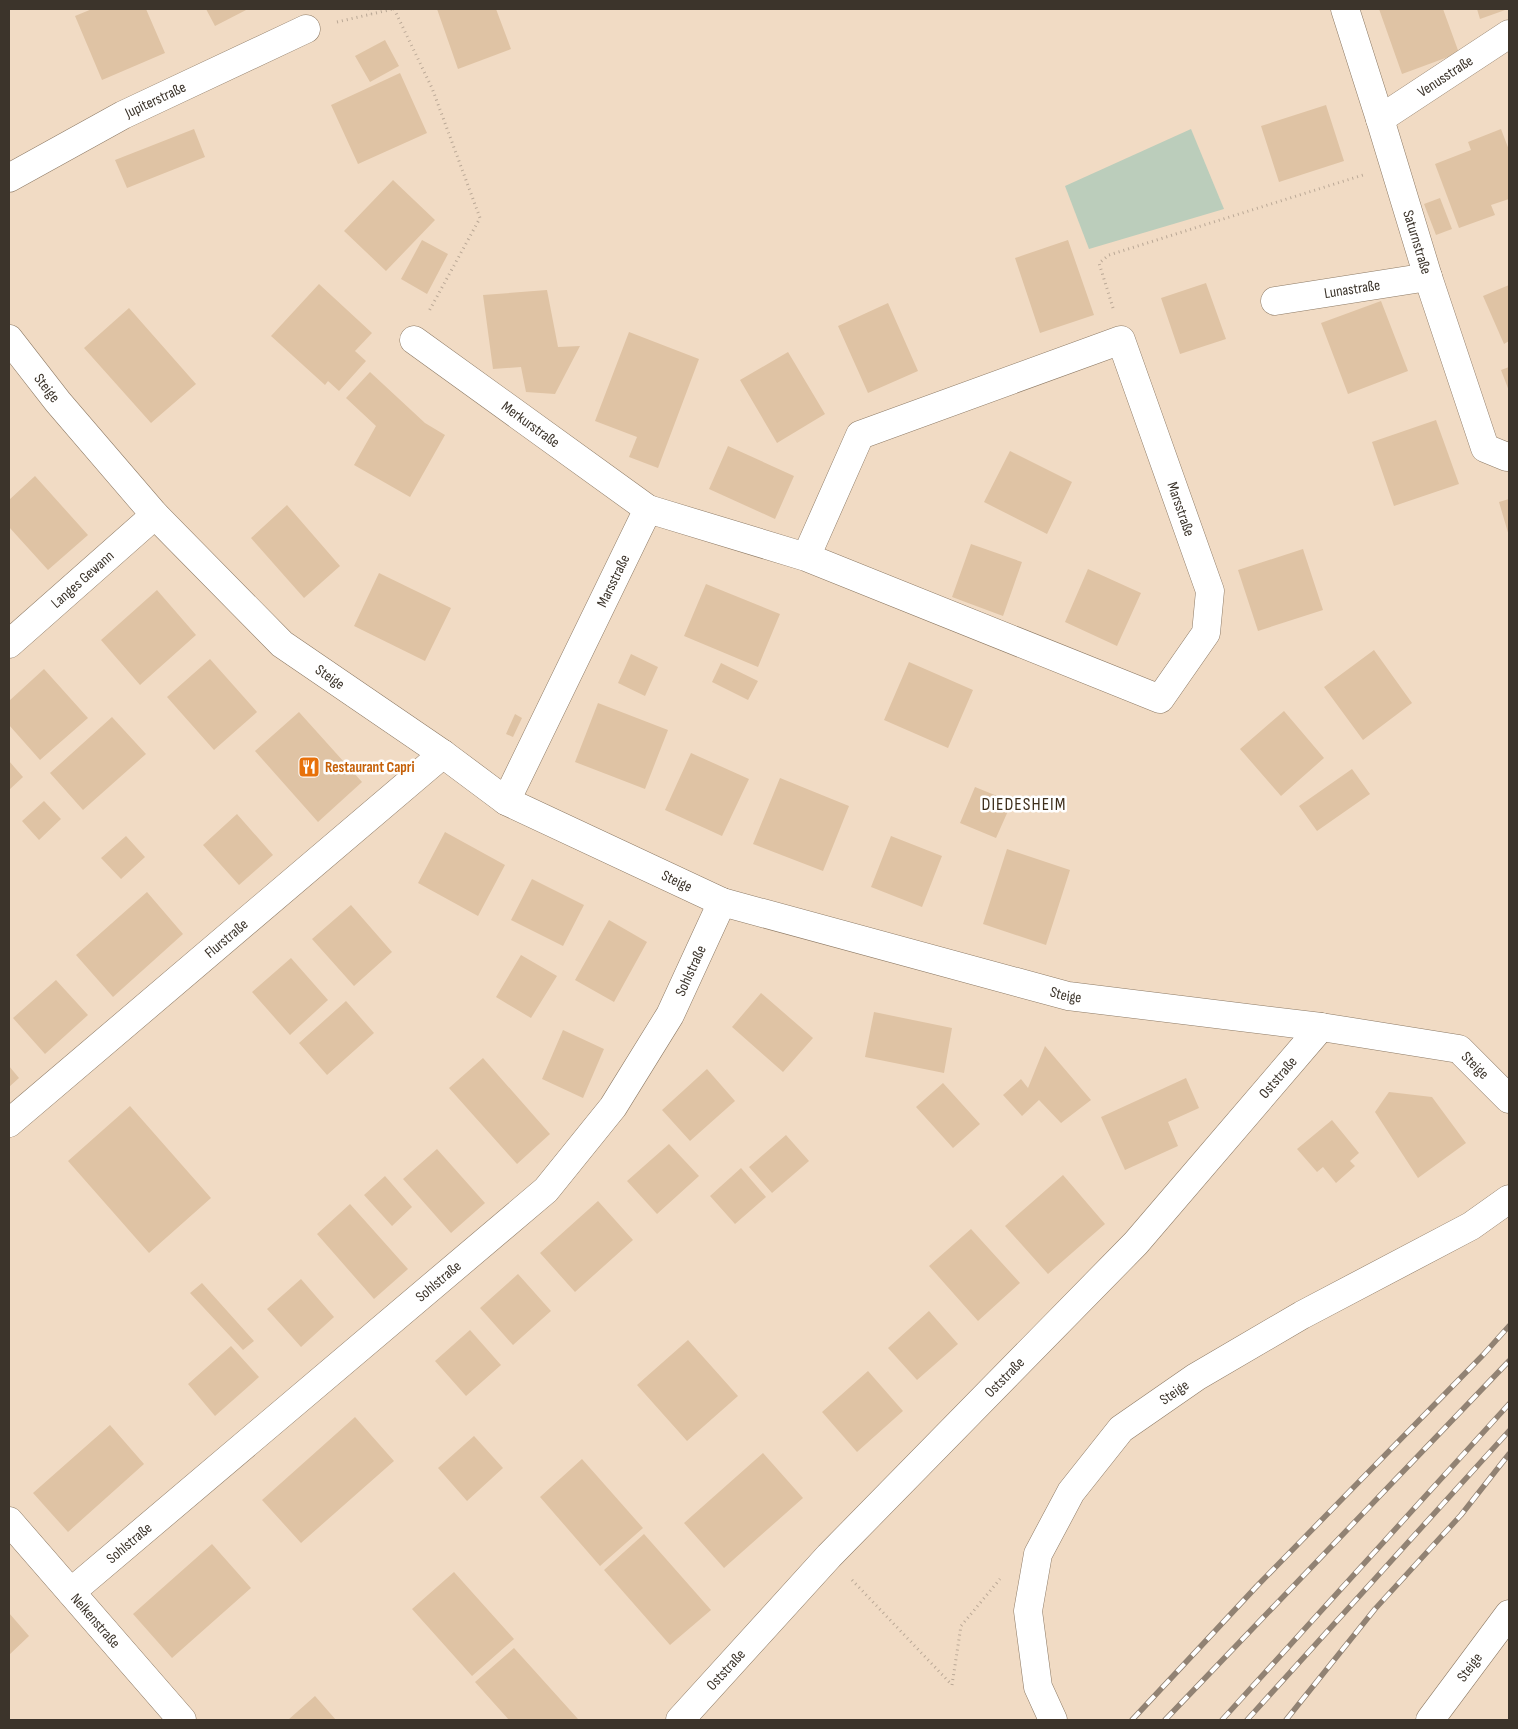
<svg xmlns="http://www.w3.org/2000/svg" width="1518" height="1729" viewBox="0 0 1518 1729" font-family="'Sofia Sans Condensed',sans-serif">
<rect width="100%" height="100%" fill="#f1dbc4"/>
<path fill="#bbcdbb" d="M1191,129l33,80 -135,40 -24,-63z"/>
<path fill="#dfc3a4" d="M92,9h54l19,44 -63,27 -27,-64z
M206,9h42l-33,17z
M437,9h59l15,40 -53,20z
M1379,9h64l16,44 -57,21z
M1477,9h31l-28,10z
M385,40l14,26 -29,16 -15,-26z
M400,73l27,60 -69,31 -27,-59z
M1326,105l18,56 -65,21 -18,-56z
M194,129l11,28 -78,31 -12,-28z
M1501,129l8,21v49l-18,6 4,10 -36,13 -24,-64 36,-14 -3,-8z
M393,180l42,40 -49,51 -42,-40z
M1440,198l12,31 -16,6 -12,-31z
M422,240l26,14 -21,40 -26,-15z
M1068,240l26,75 -54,18 -25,-75z
M1206,283l20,56 -46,15 -19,-56z
M319,284l53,49 -17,18 11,10 -27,30 -11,-10 -3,4 -54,-49z
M1509,285v56l-5,3 -21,-48z
M547,290l11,57 22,-1 -25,48 -29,-2 -5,-25 -28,2 -10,-74z
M1381,301l27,70 -60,23 -27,-71z
M888,303l30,68 -50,22 -30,-67z
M129,308l67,76 -45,39 -67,-75z
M629,332l70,27 -41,109 -29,-11 8,-20 -42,-16z
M788,352l37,62 -48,29 -37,-63z
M1509,367v24l-8,-21z
M370,372l55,51 20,12 -35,62 -56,-32 22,-39 -30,-28z
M1436,420l23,64 -65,22 -22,-64z
M728,446l66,30 -19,43 -66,-30z
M1010,451l62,31 -25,52 -63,-32z
M35,476l53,59 -40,35 -39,-43v-27z
M1509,499v37l-10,-34z
M287,505l53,61 -36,32 -53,-60z
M971,544l51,18 -19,54 -51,-19z
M1303,549l20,61 -65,21 -20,-61z
M1088,569l53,24 -24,53 -52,-24z
M379,573l72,35 -26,53 -71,-35z
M706,584l74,30 -22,53 -74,-31z
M157,590l39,45 -56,50 -39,-45z
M1374,650l38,53 -49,37 -39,-53z
M631,654l27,13 -13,29 -27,-13z
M210,659l47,53 -43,38 -47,-53z
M909,662l64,28 -25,58 -64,-28z
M721,663l37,18 -10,19 -36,-18z
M44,669l44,49 -48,42 -31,-35v-24z
M598,703l70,27 -23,59 -70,-27z
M1284,711l40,47 -43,38 -41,-47z
M299,712l63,70 -44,40 -63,-71z
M515,714l7,4 -9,19 -7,-3z
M112,717l34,37 -63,56 -33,-37z
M691,753l58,26 -27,57 -57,-26z
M9,761l14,16 -14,13z
M1352,769l18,25 -53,37 -18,-25z
M780,778l69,28 -26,65 -70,-27z
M975,787l37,15 -16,36 -36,-15z
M44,801l17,18 -22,21 -17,-19z
M237,814l36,41 -34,30 -36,-40z
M445,832l60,33 -27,51 -60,-33z
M126,836l19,21 -24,22 -20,-21z
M891,836l51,20 -20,51 -51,-20z
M1007,849l63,21 -24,75 -63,-21z
M532,879l52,26 -21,41 -52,-26z
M147,892l36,42 -70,63 -37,-42z
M351,905l41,47 -38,34 -42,-47z
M609,920l38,22 -33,60 -39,-22z
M521,955l36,21 -26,42 -35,-21z
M291,958l37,42 -38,35 -38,-43z
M56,980l32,35 -43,39 -32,-36z
M761,993l52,45 -30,34 -51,-45z
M346,1001l28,32 -47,42 -28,-32z
M874,1012l78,16 -8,45 -79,-16z
M563,1030l41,19 -21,49 -41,-19z
M1045,1046l46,54 -30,23 -22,-23 -17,16 -19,-21 18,-16 7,9z
M483,1058l67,76 -33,30 -68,-76z
M9,1066l10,12 -10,9z
M707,1069l28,32 -45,40 -28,-31z
M1186,1078l13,30 -31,14 10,24 -53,24 -24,-53z
M943,1083l37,41 -27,24 -37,-41z
M1389,1092l43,5 34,46 -48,35 -43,-66z
M130,1106l81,92 -62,55 -81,-92z
M1332,1120l27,33 -9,8 5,5 -19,17 -13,-16 -6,5 -20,-23z
M786,1135l23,26 -37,32 -23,-26z
M669,1144l30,32 -42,38 -30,-33z
M437,1149l48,54 -34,30 -48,-54z
M741,1168l25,29 -31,27 -25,-28z
M1063,1175l42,49 -57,50 -43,-48z
M385,1176l27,31 -20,19 -28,-31z
M598,1201l35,39 -58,52 -35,-39z
M350,1204l58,65 -34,30 -57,-65z
M971,1229l49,54 -42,38 -49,-55z
M518,1274l33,37 -38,34 -33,-37z
M301,1279l33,38 -33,30 -34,-38z
M202,1283l52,58 -11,9 -53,-57z
M929,1311l29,33 -41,36 -29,-32z
M470,1330l31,35 -35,31 -31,-35z
M688,1340l50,56 -51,45 -50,-56z
M231,1346l28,31 -44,39 -27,-32z
M868,1371l35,40 -46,41 -35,-40z
M355,1417l39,44 -93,82 -39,-43z
M110,1425l34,39 -76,68 -35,-39z
M474,1436l29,32 -36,33 -29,-33z
M763,1453l40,45 -79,70 -40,-45z
M582,1459l61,69 -43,38 -60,-69z
M644,1534l67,76 -41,35 -66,-75z
M212,1544l39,44 -79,70 -39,-44z
M454,1572l60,67 -42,37 -60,-67z
M9,1613l20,23 -20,19z
M514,1648l64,71 -1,1h-68l-34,-38z
M315,1696l21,24h-48z"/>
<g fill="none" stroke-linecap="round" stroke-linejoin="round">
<g stroke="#8d7a65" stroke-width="29">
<g id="minor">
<path id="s1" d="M1345,9l35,110 48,158 57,171 22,9 2,-1"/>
<path id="s2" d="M1380,119l129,-85"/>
<path id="s3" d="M9,178l114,-63 183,-86"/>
<path id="s4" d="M1275,301l153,-24"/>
<path id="s5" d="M9,339l49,63 97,113 127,129 161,110 63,47 216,101 346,94 253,31 138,22 50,50"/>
<path id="s6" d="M414,340l234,169"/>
<path id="s7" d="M9,644l146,-129"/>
<path id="s8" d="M506,801l142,-292 158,48 354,142 46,-66 4,-42 -89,-251 -261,95 -54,122"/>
<path id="s9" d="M9,1123l434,-369"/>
<path id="s10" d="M9,1521l173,199"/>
<path id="s11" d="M71,1592l475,-402 67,-83 57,-92 52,-113"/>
<path id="s12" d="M680,1720l149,-164 307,-313 185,-216"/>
</g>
</g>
<g stroke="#8d7a65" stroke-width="29">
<g id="tertiary">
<path id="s13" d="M1053,1720l-15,-33 -10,-76 10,-57 33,-62 50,-63 75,-52 106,-62 169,-89 38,-27"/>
<path id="s14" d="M1430,1720l79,-106"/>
</g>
</g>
<path stroke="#baa896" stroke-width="3" stroke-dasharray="1 4" stroke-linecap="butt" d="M369,9l2,5
M394,9l38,79 48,130 -52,95
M337,22l56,-13
M1113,308l-14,-45 10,-8 254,-80
M852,1580l100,105 9,-59 39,-47"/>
<use href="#minor" stroke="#fff" stroke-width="28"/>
<use href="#tertiary" stroke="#fff" stroke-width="28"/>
<g stroke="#918273" stroke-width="5.5">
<path id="rail" d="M1132,1720l125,-134 226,-231 26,-29
M1165,1720l344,-359
M1222,1720l287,-316
M1247,1720l262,-289
M1286,1720l89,-111 86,-94 48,-61"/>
</g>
<use href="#rail" stroke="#fff" stroke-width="4" stroke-dasharray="11" stroke-linecap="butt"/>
</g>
<defs>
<g id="restaurant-square" transform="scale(1.125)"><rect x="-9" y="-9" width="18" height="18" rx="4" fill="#e8710a" stroke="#fff"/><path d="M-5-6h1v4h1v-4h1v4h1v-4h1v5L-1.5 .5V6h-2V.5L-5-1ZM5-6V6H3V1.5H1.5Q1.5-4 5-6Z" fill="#fff"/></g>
</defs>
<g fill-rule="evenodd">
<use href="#restaurant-square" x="309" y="767"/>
</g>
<g text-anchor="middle" stroke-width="5" stroke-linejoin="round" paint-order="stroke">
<g font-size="15" fill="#3c342b" stroke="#fff">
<text dy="5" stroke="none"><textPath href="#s2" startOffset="78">Venusstraße</textPath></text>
<text dy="5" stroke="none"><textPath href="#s3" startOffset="166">Jupiterstraße</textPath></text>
<text dy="5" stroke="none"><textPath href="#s1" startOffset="244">Saturnstraße</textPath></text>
<text dy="5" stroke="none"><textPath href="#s4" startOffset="78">Lunastraße</textPath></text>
<text dy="5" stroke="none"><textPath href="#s5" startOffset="62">Steige</textPath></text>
<text dy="5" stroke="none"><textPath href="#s6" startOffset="144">Merkurstraße</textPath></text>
<text transform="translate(1181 509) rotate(71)" y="5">Marsstraße</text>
<text dy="5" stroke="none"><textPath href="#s7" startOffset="98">Langes Gewann</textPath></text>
<text dy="5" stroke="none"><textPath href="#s8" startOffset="245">Marsstraße</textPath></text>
<text dy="5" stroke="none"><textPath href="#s5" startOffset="468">Steige</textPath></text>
<text dy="5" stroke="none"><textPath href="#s5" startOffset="872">Steige</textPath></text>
<text dy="5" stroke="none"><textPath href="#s9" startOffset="285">Flurstraße</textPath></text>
<text dy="5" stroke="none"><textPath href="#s11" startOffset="886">Sohlstraße</textPath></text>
<text dy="5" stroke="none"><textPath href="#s5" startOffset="1278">Steige</textPath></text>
<text dy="5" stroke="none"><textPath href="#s5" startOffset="1698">Steige</textPath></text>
<text dy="5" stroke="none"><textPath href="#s12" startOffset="878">Oststraße</textPath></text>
<text dy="5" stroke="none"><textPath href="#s11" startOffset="481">Sohlstraße</textPath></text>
<text dy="5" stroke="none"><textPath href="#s12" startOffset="472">Oststraße</textPath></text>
<text dy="5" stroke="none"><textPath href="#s13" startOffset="386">Steige</textPath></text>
<text dy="5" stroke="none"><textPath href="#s11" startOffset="76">Sohlstraße</textPath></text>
<text dy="5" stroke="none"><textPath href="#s10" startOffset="132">Nelkenstraße</textPath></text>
<text dy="5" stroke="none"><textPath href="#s14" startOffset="66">Steige</textPath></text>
<text dy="5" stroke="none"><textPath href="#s12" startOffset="68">Oststraße</textPath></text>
</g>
<g font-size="15" font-weight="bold" fill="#c56008" stroke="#fff" text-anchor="start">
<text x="325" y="772">Restaurant Capri</text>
</g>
<g font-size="18" letter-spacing="1" fill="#3d2d1a" stroke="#fff">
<text x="1024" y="810">DIEDESHEIM</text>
</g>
</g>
<rect width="1518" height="1729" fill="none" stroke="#3c342b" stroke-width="20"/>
</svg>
